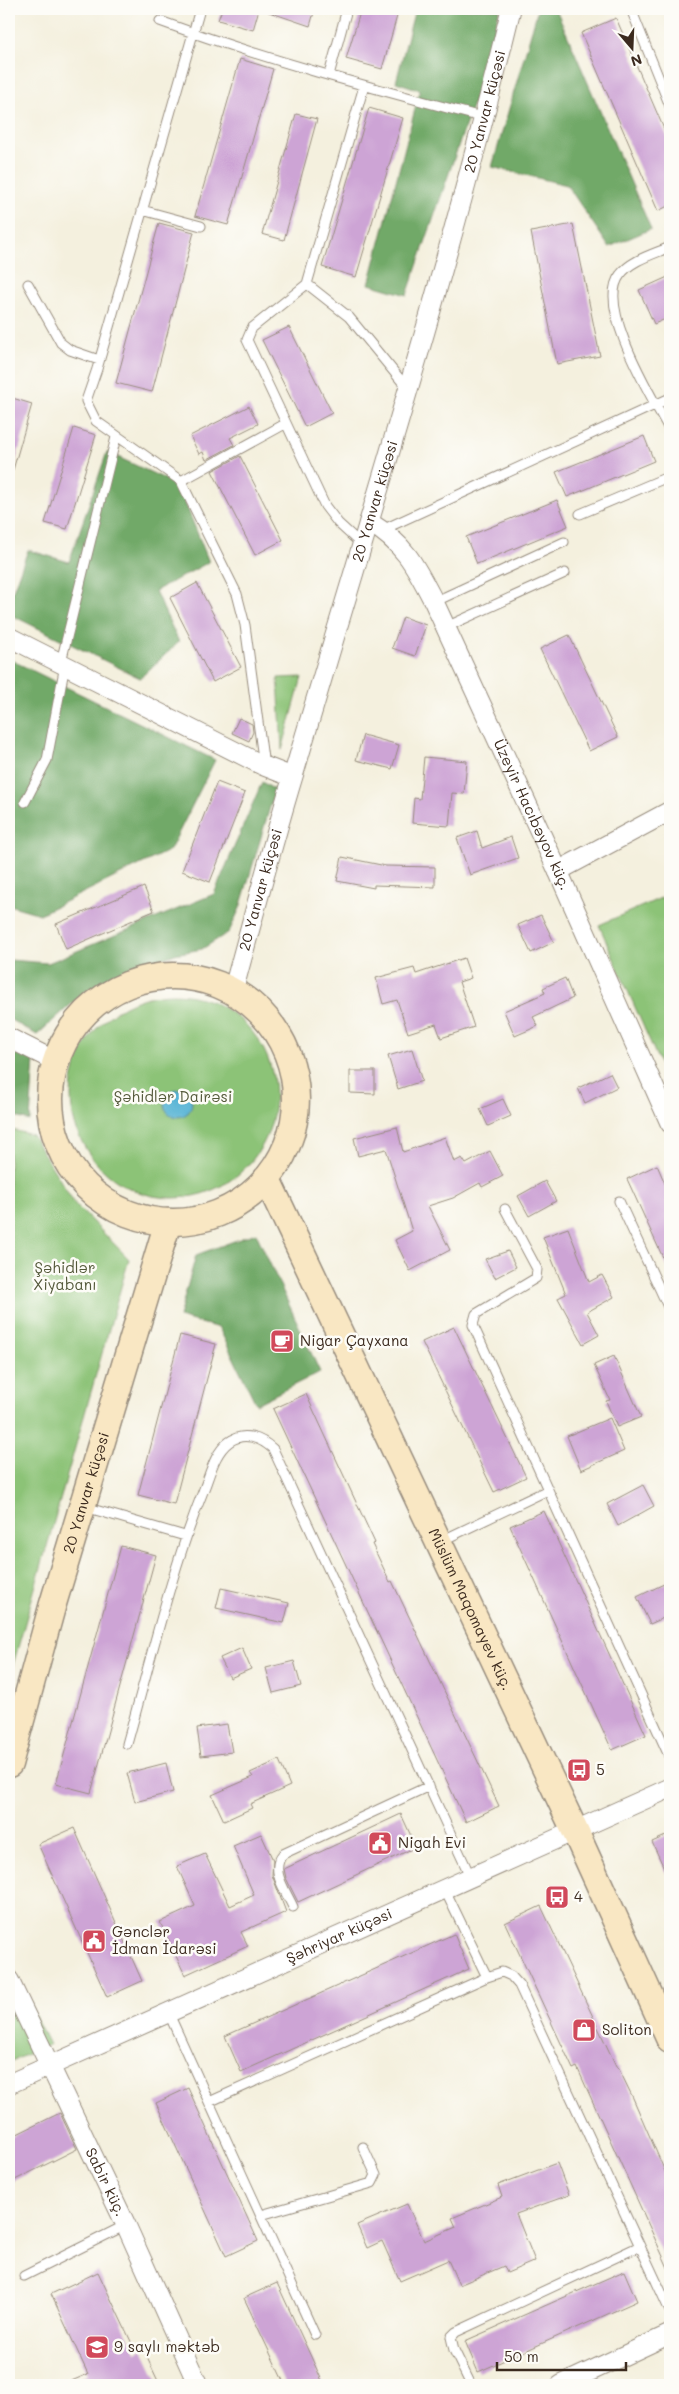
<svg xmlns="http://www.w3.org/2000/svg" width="679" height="2394" viewBox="0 0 679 2394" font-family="Mali,sans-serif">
<rect width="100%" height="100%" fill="#fdfcf7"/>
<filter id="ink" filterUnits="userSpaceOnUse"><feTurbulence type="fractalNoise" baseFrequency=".02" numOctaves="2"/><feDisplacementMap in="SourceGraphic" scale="10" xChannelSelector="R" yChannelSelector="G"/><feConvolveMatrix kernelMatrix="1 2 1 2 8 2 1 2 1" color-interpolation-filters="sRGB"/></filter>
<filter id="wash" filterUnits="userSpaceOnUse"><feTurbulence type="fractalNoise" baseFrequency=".0096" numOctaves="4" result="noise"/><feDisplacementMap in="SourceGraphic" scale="20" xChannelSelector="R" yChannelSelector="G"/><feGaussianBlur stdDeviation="1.12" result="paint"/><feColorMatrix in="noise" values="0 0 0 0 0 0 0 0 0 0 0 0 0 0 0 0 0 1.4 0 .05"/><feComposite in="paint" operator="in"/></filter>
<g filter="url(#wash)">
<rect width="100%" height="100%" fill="#f4f0de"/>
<path fill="#8cc377" stroke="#64764a" d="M302,677l-20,73 -4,-72z
M670,894v193l-71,-162z
M71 1096a102 102 0 1 1 204 0a102 102 0 1 1-204 0Z
M9,1129l23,6 43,69 54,55 -120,420z
M9,1961l40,84 -40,17z"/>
<path fill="#71a968" stroke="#566a43" d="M415,9h85l-23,83 -70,203 -38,-11 51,-194 -24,-8z
M538,9h18l95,220 -42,18 -42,-62 -75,-18z
M107,452l71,33 31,77 -54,29 24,51 -39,36 -131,-64v-13l19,-51 41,12z
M9,659l206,101 -45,90 -130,64 -31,-9z
M262,782l13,8 -35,118 -11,24 -27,17 -27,5 -45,17 -44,20 -49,44 -28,-16v-59l39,3 166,-69z
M9,1048l25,12 -4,61 -21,-6z
M256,1233l64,139 -64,32 -37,-76 -40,-11 17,-62z"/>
<path fill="#56b4d5" stroke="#486f7a" d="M164 1103a14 14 0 1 1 28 0a14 14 0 1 1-28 0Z"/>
<g id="blocks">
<path fill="#cda4d5" d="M222,9h37l-6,21 -35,-10z
M267,9h48l-5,17 -44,-15z
M361,9h38l-17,60 -36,-10z
M616,18l54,125v62l-12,6 -77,-178z
M240,59l33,10 -45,156 -33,-9z
M369,108l34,10 -47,159 -34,-10z
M296,114l21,5 -33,121 -22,-6z
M159,223l35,9 -42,160 -36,-9z
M573,224l27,132 -43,8 -26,-132z
M670,276v41l-16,7 -15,-34z
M289,327l43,86 -27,14 -43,-87z
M9,397l23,7 -19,66h-4z
M249,406l9,18 -28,14 4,7 -28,15 -3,-8 -4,2 -9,-18z
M74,428l22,7 -29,94 -22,-6z
M644,436l10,25 -87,36 -11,-25z
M240,456l43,84 -28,15 -43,-84z
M557,500l11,26 -91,38 -11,-27z
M197,583l44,84 -28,15 -43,-84z
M403,617l23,8 -11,31 -23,-8z
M569,635l49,102 -29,14 -49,-102z
M239,718l13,6 1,8 -4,9 -17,-8z
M363,735l36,10 -7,24 -36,-9z
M424,757l43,4 -3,33 -12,-1 -3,33 -37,-3 2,-25 6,1z
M217,782l28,11 -35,89 -28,-11z
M477,831l5,17 29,-11 7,21 -48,17 -13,-37z
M342,857l44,9 49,1v20l-61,-2v3l-37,-7z
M144,887l10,24 -88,38 -10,-25z
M541,915l13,27 -23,11 -13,-28z
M464,958l7,20 -12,4 15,45 -33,11 -5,-14 -28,9 -11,-33 -14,4 -7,-26 38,-10 2,6z
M565,978l8,20 -40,19 5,9 -23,10 -11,-25 41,-18 -2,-5z
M412,1049l10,32 -24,8 -10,-33z
M350,1071h25v23l-25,-1z
M610,1073l7,14 -32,16 -7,-15z
M503,1099l8,17 -23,10 -8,-17z
M397,1127l6,25 42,-15 9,25 8,-4 4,6 24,-13 13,25 -21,11 -2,-4 -27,15 -25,8 22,44 -40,21 -15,-31 17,-9 -26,-82 -28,7 -4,-18z
M657,1165l13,30v78l-43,-94z
M545,1181l11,20 -27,15 -11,-20z
M568,1228l21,54 13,-7 12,22 -27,15 12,23 -16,9 -25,-46 8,-4 -23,-57z
M508,1251l8,16 -21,11 -10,-19z
M454,1327l72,150 -32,15 -72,-150z
M180,1335l36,9 -42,160 -36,-9z
M614,1356l27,61 -24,10 -11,-26 4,-1 -16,-35z
M306,1394l69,149 -3,1 18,38 2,-1 107,225 -33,16 -193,-413z
M610,1418l14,33 -43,19 -14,-34z
M643,1485l11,21 -36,20 -11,-22z
M544,1511l102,224 -34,15 -102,-224z
M121,1546l35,9 -65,238 -35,-9z
M670,1581v34l-20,9 -13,-27z
M221,1588l68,15 -5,20 -68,-15z
M242,1648l9,21 -21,9 -10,-20z
M294,1661l7,25 -28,7 -7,-25z
M227,1724l5,28 -31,4 -4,-28z
M279,1760l11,26 -40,18 2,4 -28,13 -12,-26 41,-18 -3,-4z
M166,1763l7,29 -38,10 -8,-29z
M401,1814l15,33 -118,55 -12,-24 -2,-9z
M74,1828l68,153 -35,16 -69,-153z
M261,1834l12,26 -1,15 14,37 -45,20 7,14 -63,29 -25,-53 35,-16 -18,-40 28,-12 25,52 24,-11 -21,-49z
M670,1834v47l-18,-39z
M541,1906l76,162 1,-1 15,31 37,85v89l-93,-205 -4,2 -68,-146z
M454,1934l15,35 -228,103 -16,-36z
M188,2088l70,153 -32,15 -70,-153z
M60,2113l17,36 -68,34v-45z
M557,2163l12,32 -53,19 19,47 -28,12 -3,-7 -45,19 -11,-25 -48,21 -18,-40 -15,7 -10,-23 50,-21 17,37 32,-14 -4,-9 50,-21 -4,-12z
M624,2271l13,30 -159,71 -13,-31z
M98,2272l38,80 7,-3 15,32 -11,4h-85l26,-11 -37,-80z
M277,2283l47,102h-39l-41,-87z"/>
</g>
</g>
<g filter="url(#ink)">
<use href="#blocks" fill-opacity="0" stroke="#988d7e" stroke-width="1"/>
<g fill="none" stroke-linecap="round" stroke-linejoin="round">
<g stroke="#988d7e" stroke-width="11">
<path id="lane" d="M200,9l-103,360 -11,32 10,20 85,60 56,113 8,31 19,141
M631,9l39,97
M160,21c106,39 216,68 325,97
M329,75l18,-66
M364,86l-57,198 42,33 59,72
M142,210l59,16
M670,247c-16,7 -39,13 -50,28 -25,32 34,125 50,156
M28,284l33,59 9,7 29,10
M307,284l-55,44 -5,12 78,166 13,17 24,22
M181,481l104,-57
M580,514l90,-38
M382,530l288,-132
M434,602l130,-60
M446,627l119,-54
M61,662l55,-225
M25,802l22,-42 18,-95
M619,1201l51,110
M505,1209l32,60 -1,9 -60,36 -3,11 197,433
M85,1507l100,29
M441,1541l107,-51
M127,1744c24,-85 44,-173 77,-255 6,-15 11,-37 25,-47 15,-11 32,-4 44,7l198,429
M445,1890l42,87
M293,1907c-7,-16 -24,-37 -10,-53l146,-68
M169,2014l146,321
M209,2102l278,-125 15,-5 9,4 8,9 151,326
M261,2215l111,-32 4,-8 -13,-28
M24,2276l102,-51
M471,2385l-17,-35 -3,-13 5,-5 184,-86"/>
</g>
<g stroke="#988d7e" stroke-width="21">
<g id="street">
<path id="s1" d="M369,522c36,22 46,43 65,80l124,269 112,252"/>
<path d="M9,637l255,129 28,11"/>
<path d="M558,871l112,-60"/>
<path id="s2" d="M233,991c20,-73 39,-146 61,-218 75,-254 155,-507 217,-764"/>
<path d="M9,1038l46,23"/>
<path id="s3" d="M9,1980l117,245 72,160"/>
<path id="s4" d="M9,2084l661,-296"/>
<path d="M561,2385l109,-51"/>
</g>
</g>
<g stroke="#988d7e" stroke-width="29">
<g id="secondary">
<circle cx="173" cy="1099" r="123"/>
<path id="s5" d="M267,1179l308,652 95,209"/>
<path id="s6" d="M9,1764l43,-157 116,-385"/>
</g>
</g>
<use href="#lane" stroke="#fff" stroke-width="9"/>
<use href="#street" stroke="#fff" stroke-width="19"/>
<use href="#secondary" stroke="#f9e7c3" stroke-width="26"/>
</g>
</g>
<defs>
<g id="cafe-square" transform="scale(1.25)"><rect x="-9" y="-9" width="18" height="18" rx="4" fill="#d1495b" stroke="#fdfcf7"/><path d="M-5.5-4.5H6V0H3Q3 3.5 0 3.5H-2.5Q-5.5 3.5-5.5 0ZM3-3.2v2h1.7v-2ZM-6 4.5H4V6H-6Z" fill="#fff"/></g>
<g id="bus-square" transform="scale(1.25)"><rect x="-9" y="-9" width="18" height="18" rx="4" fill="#d1495b" stroke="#fdfcf7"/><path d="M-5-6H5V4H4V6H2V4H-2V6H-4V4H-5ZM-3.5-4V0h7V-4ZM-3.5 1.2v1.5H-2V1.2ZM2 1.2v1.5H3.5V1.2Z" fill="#fff"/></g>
<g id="civic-square" transform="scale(1.25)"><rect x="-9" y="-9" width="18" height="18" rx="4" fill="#d1495b" stroke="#fdfcf7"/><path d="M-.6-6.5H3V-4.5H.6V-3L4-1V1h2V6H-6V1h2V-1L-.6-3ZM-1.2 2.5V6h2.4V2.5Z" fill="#fff"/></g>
<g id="shop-square" transform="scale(1.25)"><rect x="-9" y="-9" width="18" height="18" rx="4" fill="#d1495b" stroke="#fdfcf7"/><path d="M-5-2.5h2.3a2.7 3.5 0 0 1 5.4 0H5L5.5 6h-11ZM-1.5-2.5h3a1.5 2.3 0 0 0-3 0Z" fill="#fff"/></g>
<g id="school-square" transform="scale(1.25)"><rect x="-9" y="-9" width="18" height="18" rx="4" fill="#d1495b" stroke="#fdfcf7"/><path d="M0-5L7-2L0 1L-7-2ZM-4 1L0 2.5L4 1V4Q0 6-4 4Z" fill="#fff"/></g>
</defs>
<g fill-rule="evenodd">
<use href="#cafe-square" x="282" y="1341"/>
<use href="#bus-square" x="579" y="1770"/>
<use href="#civic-square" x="380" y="1843"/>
<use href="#bus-square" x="557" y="1897"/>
<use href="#civic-square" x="94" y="1941"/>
<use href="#shop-square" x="584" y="2030"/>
<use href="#school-square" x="97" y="2347"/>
</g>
<g text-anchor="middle" stroke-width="5" stroke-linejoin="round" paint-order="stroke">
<g font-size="15" fill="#3b2a1e" stroke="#fdfcf7">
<text dy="5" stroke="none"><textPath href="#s2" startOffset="915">20 Yanvar küçəsi</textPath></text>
<text dy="5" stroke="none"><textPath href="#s2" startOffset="510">20 Yanvar küçəsi</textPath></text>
<text dy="5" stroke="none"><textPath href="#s1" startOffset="339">Üzeyir Hacıbəyov küç.</textPath></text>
<text dy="5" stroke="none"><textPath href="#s2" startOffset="105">20 Yanvar küçəsi</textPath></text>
<text dy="5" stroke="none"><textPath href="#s6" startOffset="282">20 Yanvar küçəsi</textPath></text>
<text dy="5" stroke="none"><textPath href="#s5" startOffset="476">Müslüm Maqomayev küç.</textPath></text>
<text dy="5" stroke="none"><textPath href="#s4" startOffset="362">Şəhriyar küçəsi</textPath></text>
<text dy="5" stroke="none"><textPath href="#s3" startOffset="224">Sabir küç.</textPath></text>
</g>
<g font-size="15" fill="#535839" stroke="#fdfcf7">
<text x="173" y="1102">Şəhidlər Dairəsi</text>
<text x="65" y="1273">Şəhidlər<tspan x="65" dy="17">Xiyabanı</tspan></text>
</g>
<g font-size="15" fill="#3b2a1e" stroke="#fdfcf7" text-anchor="start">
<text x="300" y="1346">Nigar Çayxana</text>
<text x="596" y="1775">5</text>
<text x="398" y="1848">Nigah Evi</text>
<text x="574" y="1902">4</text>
<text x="112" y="1937">Gənclər<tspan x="112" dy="17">İdman İdarəsi</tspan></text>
<text x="602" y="2035">Soliton</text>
<text x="114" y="2352">9 saylı məktəb</text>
</g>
</g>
<rect width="679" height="2394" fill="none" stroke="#fdfcf7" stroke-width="30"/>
<g transform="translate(632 48) rotate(161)" stroke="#fdfcf7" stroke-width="4" paint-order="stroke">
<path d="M0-4L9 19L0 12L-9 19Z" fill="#3b2a1e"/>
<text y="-8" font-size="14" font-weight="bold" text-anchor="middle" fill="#3b2a1e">N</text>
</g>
<path d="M497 2362v8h129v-8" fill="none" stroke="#3b2a1e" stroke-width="2.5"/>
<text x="504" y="2362" font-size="15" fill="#3b2a1e" stroke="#fdfcf7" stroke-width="4" paint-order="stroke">50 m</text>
</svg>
